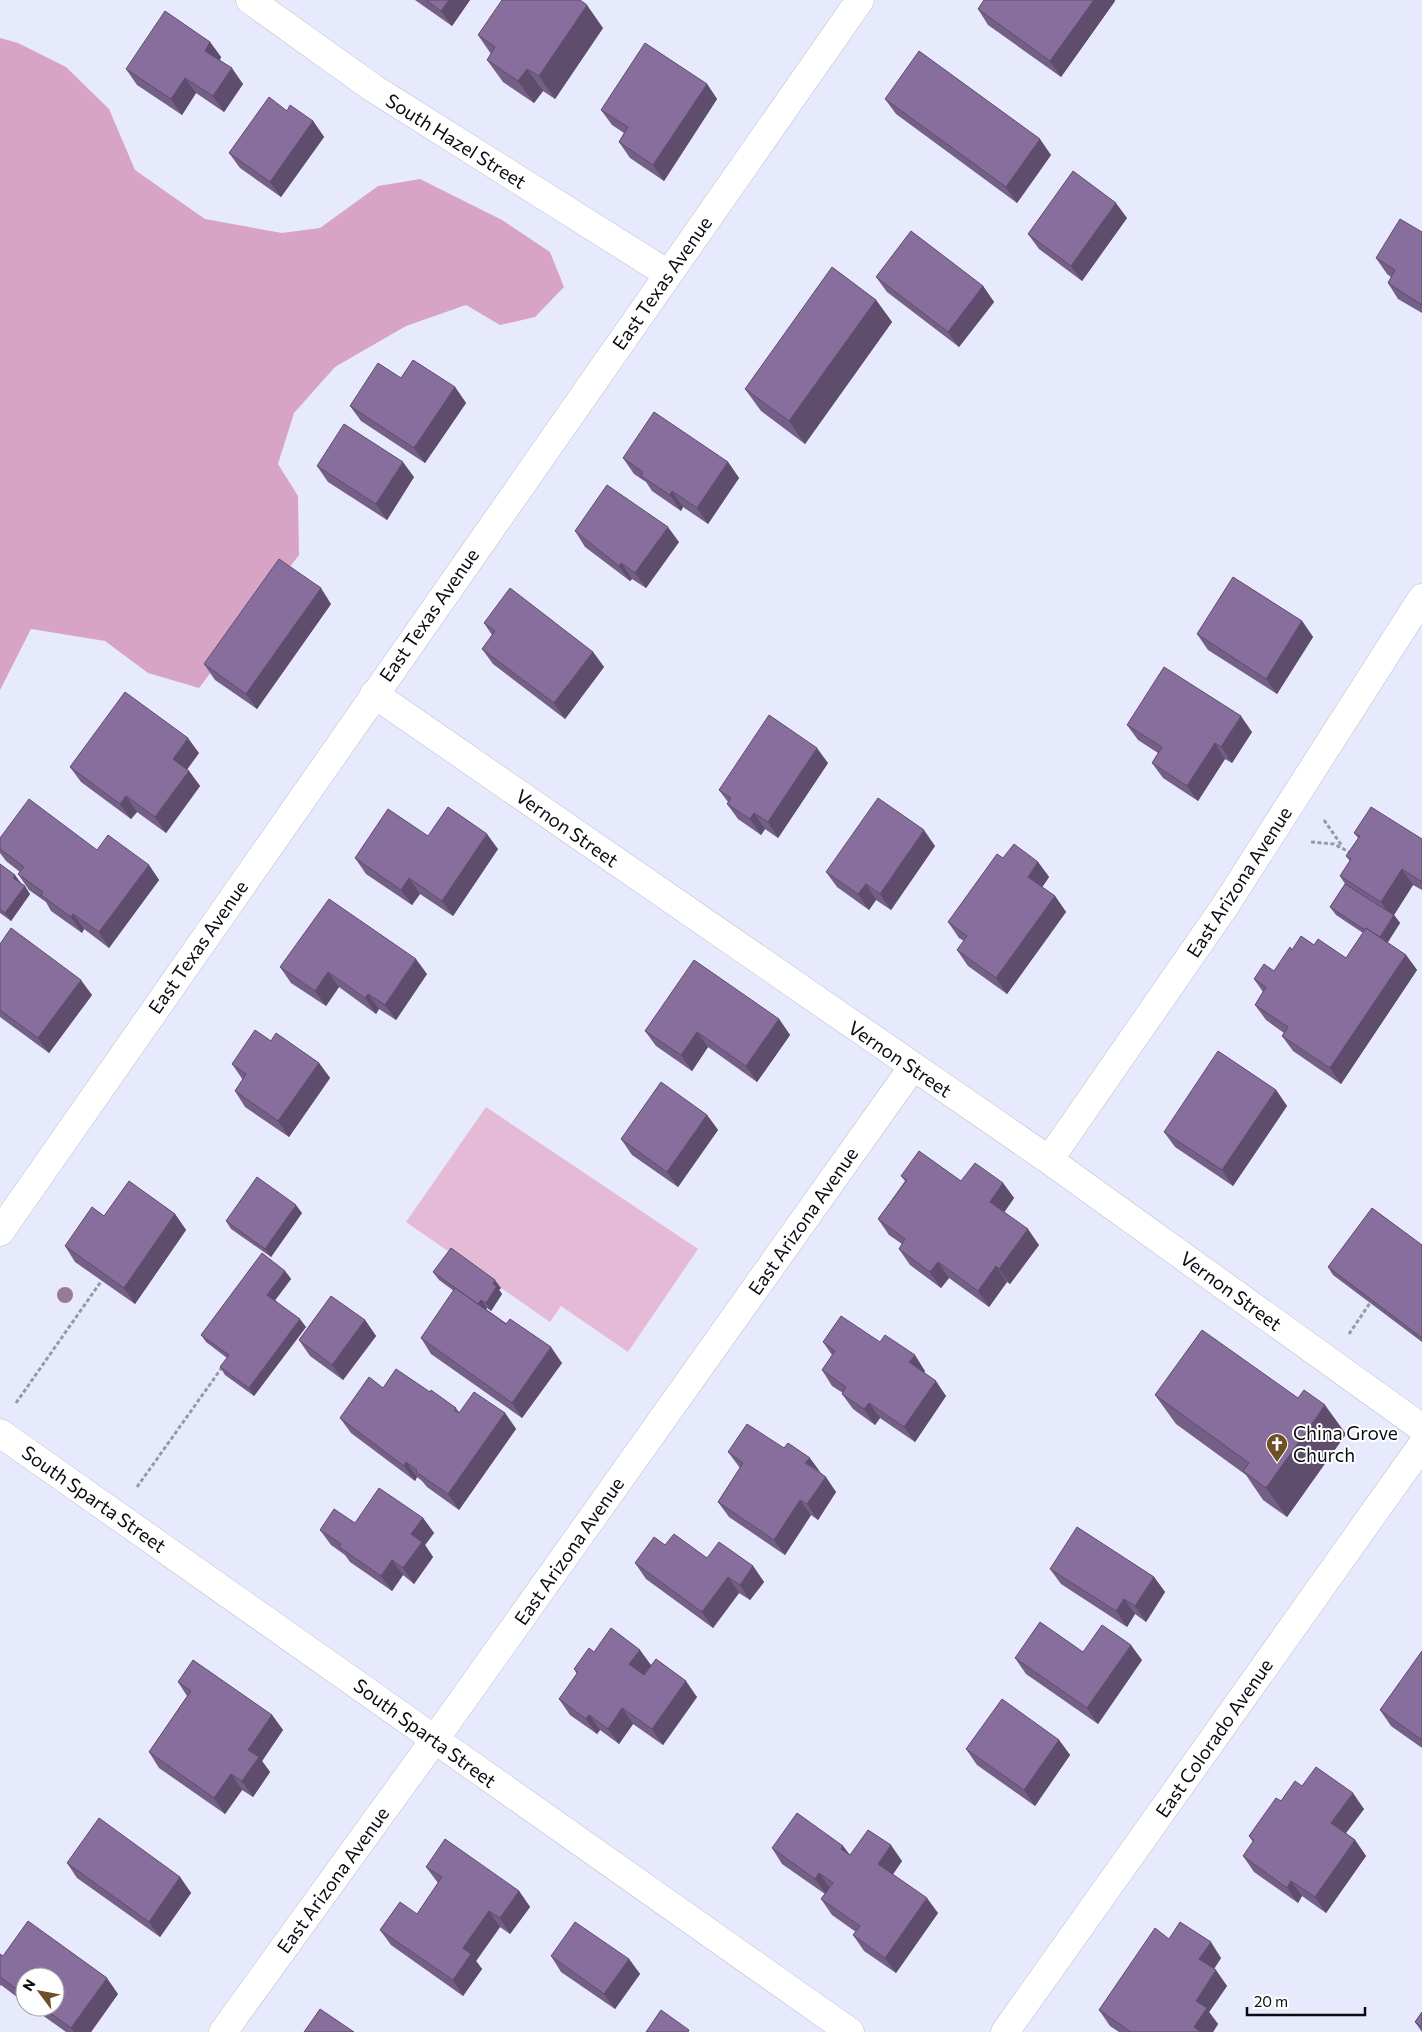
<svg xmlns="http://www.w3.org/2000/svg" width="1422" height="2032" viewBox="0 0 1422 2032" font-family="Commissioner,sans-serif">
<rect width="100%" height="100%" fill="#e7eafc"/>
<path fill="#e5bad6" d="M486,1107l212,142 -70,103 -67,-46 -11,16 -144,-100z"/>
<path fill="#d8a4c6" d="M0,38l18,5 48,24 43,42 26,61 70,49 77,14 38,-5 58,-42 42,-7 82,41 48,32 14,35 -29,30 -35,8 -34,-20 -60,21 -71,41 -41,46 -16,51 20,32 1,59 -100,133 -51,-15 -43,-32 -74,-12 -31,61z"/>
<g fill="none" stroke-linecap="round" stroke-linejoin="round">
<g stroke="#bcbecf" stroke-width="29">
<path id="minor" d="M250,0l123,88 295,186
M374,694l675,466 373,268
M1049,1160l176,-254 197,-308
M0,1232l860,-1232
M0,1433l850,599
M223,2032l212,-293 477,-671
M1005,2032l417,-587"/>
</g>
<path stroke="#9699a6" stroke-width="3" stroke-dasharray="4 2.5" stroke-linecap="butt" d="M1324,820l18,26
M1311,842l23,2 19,10
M1349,1334l21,-31
M16,1403l86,-123
M137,1487l86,-121"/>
<use href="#minor" stroke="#fff" stroke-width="28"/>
</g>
<circle fill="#99799a" cx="65" cy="1295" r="8"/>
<path fill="#745f86" d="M415,0h55l-18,26z
M984,0h131v1l-54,76 -73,-52 -10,-16z
M603,28l-48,71 -12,-8 -9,12 -31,-21 -16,-22 4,-6 -13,-19z
M210,42l11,15 -1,3 23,24 -19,28 -28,-19 -14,22 -45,-30 -11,-16z
M707,84l10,15 -53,82 -34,-23 -11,-16 5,-9 -12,-8 -11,-15z
M885,99l166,56 -34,48 -121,-89z
M287,111l26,10 11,16 -43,60 -41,-29 -11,-15z
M1127,218l-45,63 -43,-32 -11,-15z
M1422,232v81l-24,-14 -10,-16 3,-6 -4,-3 -11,-16z
M876,277l107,9 11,16 -35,45 -72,-55z
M876,300l16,22 -87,122 -44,-33 -16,-22z
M401,378l54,9 11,16 -41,60 -64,-42 -11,-15z
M623,458l105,4 11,16 -31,46 -25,-17 -2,4 -29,-20 -6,-9 -12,-8z
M317,466l97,11 -27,43 -59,-38z
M575,531l104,11 -33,46 -14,-9 -2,2 -45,-34z
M331,604l-74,105 -42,-29 -11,-16z
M1302,621l11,16 -36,57 -69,-44 -11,-16z
M484,623l109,29 11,15 -39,52 -72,-55 -11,-15 10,-14z
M1127,725l125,7 -20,31 -7,-4 -27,42 -35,-23 -11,-15 6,-10 -20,-13z
M199,753l-12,17 2,1 11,15 -34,47 -29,-21 -6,7 -50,-37 -11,-15z
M828,763l-50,75 -13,-9 -4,6 -23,-16 -11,-15 1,-2 -9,-12z
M1354,833l68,6v51l-9,-5 -19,30 6,8 -13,19 19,13 11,15 -76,114 -48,-33 -11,-15 2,-3 -18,-13 -11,-15 8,-13 -9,-13 20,-8 18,-21 22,-5 32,13 17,-25 -27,-18 -6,-8 15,-23 -5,-8 10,-15 -4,-5 12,-18z
M428,836l70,13 -45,67 -33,-22 -8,11 -46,-31 -11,-16z
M0,838l97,12 52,15 10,15 -50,68 -25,-19 -2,4 -31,-22 -5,-9 -17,-12 -11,-16 2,-2 -14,-11 -6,-8z
M935,846l-44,64 -15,-10 -7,10 -32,-23 -11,-15z
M1003,858l35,4 11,15 -7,10 13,9 11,16 -59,82 -39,-28 -11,-16 7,-9 -5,-3 -11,-16z
M0,864l21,19 9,11 -19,27 -11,-8z
M0,944l92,51 -43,58 -49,-36z
M280,967l147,7 -31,46 -17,-11 -3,5 -37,-27 -13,19 -35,-23z
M779,1019l11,16 -33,47 -49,-35 -16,24 -36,-25 -11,-15z
M271,1041l48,22 11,15 -41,59 -44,-30 -10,-16 8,-11 -11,-16z
M1276,1090l11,16 -54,80 -58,-39 -11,-15z
M707,1115l11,15 -40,57 -46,-32 -11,-16z
M901,1176l60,5 42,2 11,15 -10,14 35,33 -29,39 -3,-2 -18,25 -40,-29 -8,10 -31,-23 -11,-16 3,-5 -13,-9 -11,-16 27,-38z
M302,1213l-31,44 -40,-28 -5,-8z
M175,1214l11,16 -51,74 -60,-42 -10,-16 39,-30z
M1422,1245v97l-89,-67 -5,-8z
M285,1271l6,8 -16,21 31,27 -52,69 -29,-21 -5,-8 7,-9 -21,-16 -5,-7z
M433,1272l68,16 -2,2 3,4 -11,17 -4,-3 -1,1 76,54 -40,55 -91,-64 -10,-16 33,-47 -15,-11z
M365,1320l11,16 -33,44 -33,-24 -11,-16z
M823,1342h57l45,29 -1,2 22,23 -31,46 -35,-24 -5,7 -22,-16 -11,-15 1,-1 -11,-7 -10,-16 10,-15z
M430,1392l26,16 3,4 46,1 11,16 -57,81 -32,-23 -5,-6 -5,-4 -2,4 -64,-48 -11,-15z
M1155,1395l191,39 -59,83 -24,-17 -17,-25 -70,-51z
M728,1452l93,21 15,19 -18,28 -7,-5 -26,40 -56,-38 -11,-15 22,-34z
M423,1518l11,15 -9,12 8,12 -19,27 -11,-9 -11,16 -42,-29 -5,-7 -14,-10 -11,-15 35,-7z
M665,1545l42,13 46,8 11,16 -14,18 -11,-7 -26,35 -67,-49 -11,-16z
M1050,1569l104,8 11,15 -19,30 -11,-8 -8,13 -66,-43z
M1422,1651v97l-31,-22 -11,-16z
M594,1652l57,13 46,32 -34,48 -30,-21 -14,20 -19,-14 -3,4 -27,-19 -11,-16 18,-25 -3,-5z
M1083,1652l59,8 -44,64 -72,-50 -11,-16z
M178,1682l94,33 11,15 -21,31 8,11 -17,25 -11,-7 -17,24 -66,-46 -10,-16 38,-56z
M1059,1740l11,15 -35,51 -58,-41 -11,-16z
M1302,1786l62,23 -18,24 9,7 11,16 -40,57 -24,-17 -4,7 -44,-31 -11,-16 10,-14 -4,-6 32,-35z
M843,1846l7,9 52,6 -9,13 45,39 -42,60 -32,-22 -11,-16 3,-3 -24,-17 -11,-16 4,-5 -43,-30 -10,-16z
M67,1863l113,14 11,16 -31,44 -83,-59z
M426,1867l93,24 11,16 -20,27 -10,-7 -24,34 6,8 -19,27 -72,-51 -11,-15 37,-16 21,-31z
M1169,1939l52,19 -7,11 13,17 -18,26 9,12 -5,8h-94l-9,-6 -11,-16z
M0,1954l3,2 115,38 -27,38h-25l-35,-25h24l-30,-30v26l-24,-18 -1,1z
M551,1956l78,3 11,15 -25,35 -54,-37z
M1422,2012v20l-7,-10z"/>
<path fill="#5e4d6d" d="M449,0h21l-18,26 -11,-15z
M1094,0h21v1l-54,76 -11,-16z
M587,5l16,23 -48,71 -16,-23z
M210,42l11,15 -5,9 -11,-15z
M232,68l11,16 -19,28 -11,-16z
M527,69l16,22 -9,12 -16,-22z
M185,78l11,15 -14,22 -11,-16z
M707,84l10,15 -53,82 -11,-16z
M313,121l11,16 -43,60 -11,-15z
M1040,139l11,16 -34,48 -11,-16z
M1116,203l11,15 -45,63 -11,-15z
M983,286l11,16 -35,45 -11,-15z
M876,300l16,22 -87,122 -16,-23z
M455,387l11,16 -41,60 -11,-15z
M403,462l11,15 -27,43 -11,-16z
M728,462l11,16 -31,46 -11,-16z
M672,491l11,16 -2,4 -11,-16z
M668,527l11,15 -33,46 -11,-15z
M621,563l11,16 -2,2 -11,-15z
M321,588l10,16 -74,105 -11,-15z
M1302,621l11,16 -36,57 -11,-15z
M593,652l11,15 -39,52 -11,-16z
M1241,716l11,16 -20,31 -11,-16z
M188,738l11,15 -16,21 -10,-15z
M1215,743l10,16 -27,42 -11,-15z
M817,748l11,15 -50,75 -10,-16z
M189,771l11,15 -34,47 -11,-16z
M126,796l11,16 -6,7 -11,-15z
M754,813l11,16 -4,6 -11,-16z
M924,830l11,16 -44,64 -11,-16z
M487,834l11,15 -45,67 -11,-15z
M1038,862l11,15 -10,15 -11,-15z
M149,865l10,15 -50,68 -10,-16z
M1402,869l11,16 -21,33 -11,-16z
M15,875l6,8 -8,-5z
M409,878l11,16 -8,11 -11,-15z
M866,884l10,16 -7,10 -11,-16z
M25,886l5,8 -19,27 -6,-8z
M1055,896l11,16 -59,82 -11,-16z
M73,914l11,15 -2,4 -11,-16z
M1394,915l6,8 -15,24 -6,-8z
M1406,955l11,15 -76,114 -11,-16z
M416,959l11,15 -31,46 -11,-15z
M328,972l11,15 -13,19 -11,-15z
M81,980l11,15 -43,58 -11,-15z
M368,994l11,15 -3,5 -11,-16z
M779,1019l11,16 -33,47 -11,-16z
M697,1032l11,15 -16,24 -11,-16z
M319,1063l11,15 -41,59 -11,-16z
M1276,1090l11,16 -54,80 -11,-16z
M707,1115l11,15 -40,57 -11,-15z
M1003,1183l11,15 -13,19 -11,-15z
M296,1205l6,8 -31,44 -6,-8z
M175,1214l11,16 -51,74 -11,-16z
M1028,1229l11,16 -29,39 -11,-15z
M938,1262l11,16 -8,10 -11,-16z
M996,1266l11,16 -18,25 -11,-16z
M285,1271l6,8 -18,24 -6,-8z
M495,1280l6,8 -2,2 3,4 -11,17 -5,-8 7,-19z
M481,1300l6,8 -3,4 -6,-8z
M300,1319l6,8 -52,69 -5,-8z
M365,1320l11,16 -33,44 -11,-15z
M551,1347l11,16 -40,55 -10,-15z
M915,1355l10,16 -5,7 -11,-16z
M936,1381l10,15 -31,46 -11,-15z
M869,1403l11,15 -5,7 -11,-16z
M1325,1405l21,29 -59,83 -21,-29z
M505,1413l11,16 -57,81 -11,-16z
M810,1458l11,15 -16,-10z
M406,1462l11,15 -2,4 -11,-15z
M826,1477l10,15 -18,28 -11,-16z
M800,1500l11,15 -26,40 -11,-15z
M423,1518l11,15 -9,12 8,12 -19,27 -11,-16 8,-34z
M392,1560l11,15 -11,16 -11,-15z
M753,1566l11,16 -14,18 -10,-15z
M728,1577l11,16 -26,35 -11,-16z
M1154,1577l11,15 -19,30 -11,-16z
M1124,1599l11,15 -8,13 -11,-16z
M1131,1645l11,15 -44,64 -11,-16z
M640,1650l11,15 -11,15 -11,-16z
M686,1681l11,16 -34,48 -11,-16z
M622,1708l11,16 -14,20 -11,-15z
M272,1715l11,15 -21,31 8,11 -17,25 -11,-16 6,-31z
M589,1715l11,15 -3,4 -11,-15z
M1059,1740l11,15 -35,51 -11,-16z
M231,1774l11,16 -17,24 -11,-16z
M1353,1793l11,16 -22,29 -11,-15z
M1355,1840l11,16 -40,57 -11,-16z
M891,1845l11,16 -13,19 -11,-16z
M843,1846l11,15 -13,-12z
M819,1873l11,15 -4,6 -11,-15z
M180,1877l11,16 -31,44 -11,-15z
M1291,1881l11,15 -4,7 -11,-15z
M519,1891l11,16 -20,27 -10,-16z
M927,1898l11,15 -42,60 -11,-15z
M489,1911l11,16 -24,34 6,8 -19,27 -10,-16 10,-32z
M1211,1942l10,16 -11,17 -11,-16z
M629,1959l11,15 -25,35 -11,-15z
M1216,1970l11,16 -18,26 9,12 -5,8h-15l-4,-5 2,-26z
M107,1978l11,16 -27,38h-17l-3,-4z"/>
<path fill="#876e9c" stroke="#5e4d6d" d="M426,0h23l-8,11z
M502,0h78l7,5 -48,71 -12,-7 -9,12 -31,-21 8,-13 -17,-12z
M984,0h110l-44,61 -72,-52z
M165,11l45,31 -5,9 27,17 -19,28 -28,-18 -14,21 -45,-30z
M645,43l62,41 -54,81 -34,-23 9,-15 -27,-17z
M919,51l121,88 -34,48 -121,-88z
M269,97l18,14 3,-6 23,16 -43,61 -41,-29z
M1073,171l43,32 -45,63 -43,-32z
M1400,219l22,13v73l-34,-22 7,-13 -19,-12z
M911,231l72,55 -35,46 -72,-55z
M832,267l44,33 -87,121 -44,-32z
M413,360l42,27 -41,61 -64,-42 28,-43 23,15z
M654,412l74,50 -31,46 -25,-17 -2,4 -29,-19 2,-4 -20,-14z
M344,424l59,38 -27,42 -59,-38z
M607,485l61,42 -33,46 -14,-10 -2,3 -44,-35z
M279,559l42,29 -75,106 -42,-30z
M1233,577l69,44 -36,58 -69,-45z
M510,588l83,64 -39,51 -72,-54 13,-18 -11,-8z
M1164,667l77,49 -20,31 -6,-4 -28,43 -35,-23 10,-16 -35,-22z
M125,692l63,46 -15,21 16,12 -34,46 -29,-21 -6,8 -50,-37z
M769,715l48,33 -49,74 -14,-9 -4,6 -23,-15 4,-6 -12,-8z
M878,798l46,32 -44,64 -14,-10 -8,10 -32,-22z
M29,799l68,51 11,-15 41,30 -50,67 -26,-18 -2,3 -30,-22 2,-3 -25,-18 6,-7 -24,-18v-11z
M448,807l39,27 -45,67 -33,-23 -8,12 -46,-32 33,-49 40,27z
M1371,807l51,32v43l-20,-13 -21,33 -41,-26 11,-17 -5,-3 14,-20 -6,-3z
M1014,844l24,18 -10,15 27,19 -59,82 -39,-28 10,-14 -19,-14 49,-68 6,4z
M0,864l15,11 -2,3 12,8 -20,27 -5,-4z
M1345,884l49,31 -14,22 -14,-9 -1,2 -35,-23z
M329,899l87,60 -31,46 -17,-11 -3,4 -37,-26 -13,19 -35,-24z
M11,928l70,52 -43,58 -38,-28v-66z
M1366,928l40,27 -76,113 -48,-32 6,-9 -33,-22 11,-18 -12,-8 10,-15 10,7 16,-24 2,3 9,-14 13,9 4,-6 28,19z
M694,960l85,59 -33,47 -49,-34 -16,23 -36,-24z
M255,1030l16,11 5,-8 43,30 -41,58 -43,-30 11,-17 -14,-10z
M1218,1051l58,39 -54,80 -58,-38z
M661,1082l46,33 -40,57 -46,-33z
M919,1151l42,30 14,-18 28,20 -13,19 38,27 -29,40 -3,-3 -18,25 -40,-29 -8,10 -31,-23 6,-10 -27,-20 29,-39 -6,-4z
M257,1177l39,28 -31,44 -39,-28z
M129,1181l46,33 -51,74 -59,-42 27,-39 12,9z
M1372,1208l50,37v93l-94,-71z
M451,1248l44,32 -2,4 4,2 -11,17 -5,-3 -3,4 -45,-32z
M262,1253l23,18 -18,24 33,24 -51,69 -29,-21 9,-12 -28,-20z
M455,1288l51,36 4,-5 41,28 -39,56 -91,-65z
M331,1296l34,24 -33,45 -33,-25z
M841,1316l39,26 5,-7 30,20 -6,7 27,19 -32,46 -35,-24 -5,6 -22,-15 4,-7 -24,-17 13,-19 -12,-9z
M1202,1330l96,68 6,-8 21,15 -59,83 -23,-17 6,-8 -94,-68z
M396,1369l34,23 1,-2 25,18 -2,2 5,3 15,-21 31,21 -57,81 -32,-22 1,-2 -11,-8 -2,4 -64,-48 29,-41 14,11z
M747,1424l37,24 4,-5 22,15 -5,5 21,14 -19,27 -7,-4 -26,40 -56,-38 25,-39 -15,-11z
M379,1488l44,30 -12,16 11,8 -19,26 -11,-8 -11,16 -42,-29 2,-3 -21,-14 14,-21 21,14z
M1077,1527l77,50 -19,29 -11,-7 -8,12 -66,-42z
M674,1534l33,24 12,-16 34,24 -13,19 -12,-8 -26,35 -67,-49 19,-26 11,8z
M1040,1622l43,30 19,-27 29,20 -44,63 -72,-50z
M611,1628l29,22 -11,14 15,11 12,-16 30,22 -34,48 -30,-21 -14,21 -19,-14 -3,4 -27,-20 19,-27 -4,-3 15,-21 5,4z
M1422,1651v89l-42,-30z
M193,1660l79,55 -24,35 11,7 -17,24 -11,-7 -17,24 -65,-46 42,-61 -13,-9z
M1002,1699l57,41 -35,50 -58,-41z
M1316,1767l37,26 -22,30 24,17 -40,57 -24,-16 -4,7 -44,-32 11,-16 -5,-4 27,-38 5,3 14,-20 7,5z
M797,1813l46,33 -2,3 9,6 18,-25 23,15 -13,19 49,34 -42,60 -32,-23 7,-9 -39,-27 12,-16 -14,-10 -4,6 -43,-31z
M99,1818l81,59 -31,45 -82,-59z
M445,1839l74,52 -19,27 -11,-7 -26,37 8,6 -18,26 -73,-50 20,-28 17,12 25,-37 -16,-10z
M28,1921l79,57 -36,50 -29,-21h13v-30h-30v18l-25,-18v-23l3,2z
M575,1922l54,37 -25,35 -53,-38z
M1180,1922l31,20 -12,17 17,11 -20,31 11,7 -13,19 7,5h-70l-32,-22 56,-82 14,11z
M320,2009l34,23h-50z
M661,2010l28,20 -1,2h-42z
M1422,2012v15l-7,-5z"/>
<defs>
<g id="church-pin" transform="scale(1.125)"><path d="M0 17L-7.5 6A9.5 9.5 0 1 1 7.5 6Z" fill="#6f4f25" stroke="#fff"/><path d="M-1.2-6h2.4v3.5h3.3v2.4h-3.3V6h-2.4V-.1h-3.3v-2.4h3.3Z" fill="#fff"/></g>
</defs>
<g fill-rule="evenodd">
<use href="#church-pin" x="1277" y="1444"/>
</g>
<g text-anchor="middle" stroke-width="4" stroke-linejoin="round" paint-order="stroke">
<g font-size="19" fill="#0a0b10" stroke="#fff">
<text transform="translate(456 141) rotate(32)" y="7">South Hazel Street</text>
<text transform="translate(662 283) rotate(-55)" y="7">East Texas Avenue</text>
<text transform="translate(429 615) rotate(-55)" y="7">East Texas Avenue</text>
<text transform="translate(567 828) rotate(35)" y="7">Vernon Street</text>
<text transform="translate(1239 882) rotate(-57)" y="7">East Arizona Avenue</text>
<text transform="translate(198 947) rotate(-55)" y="7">East Texas Avenue</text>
<text transform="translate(900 1059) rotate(34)" y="7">Vernon Street</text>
<text transform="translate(803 1221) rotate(-55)" y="7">East Arizona Avenue</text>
<text transform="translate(1231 1291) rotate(36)" y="7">Vernon Street</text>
<text transform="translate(94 1499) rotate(35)" y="7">South Sparta Street</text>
<text transform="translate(569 1551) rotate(-55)" y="7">East Arizona Avenue</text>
<text transform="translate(425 1733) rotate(36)" y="7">South Sparta Street</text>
<text transform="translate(1214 1738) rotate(-55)" y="7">East Colorado Avenue</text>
<text transform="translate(333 1880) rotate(-54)" y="7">East Arizona Avenue</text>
</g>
<g font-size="19" fill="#0a0b10" stroke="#fff" text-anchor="start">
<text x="1293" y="1440">China Grove<tspan x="1293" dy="22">Church</tspan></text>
</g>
</g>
<g transform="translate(40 1992) rotate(302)"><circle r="24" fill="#ffffff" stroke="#9d9d9f"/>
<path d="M0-4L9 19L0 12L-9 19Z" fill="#6f4f25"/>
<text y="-8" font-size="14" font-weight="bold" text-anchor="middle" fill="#0a0b10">N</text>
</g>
<path d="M1247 2007v8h118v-8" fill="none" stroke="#0a0b10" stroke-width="2.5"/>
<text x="1254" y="2007" font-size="15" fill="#0a0b10" stroke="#ffffff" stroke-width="4" paint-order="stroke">20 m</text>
</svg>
